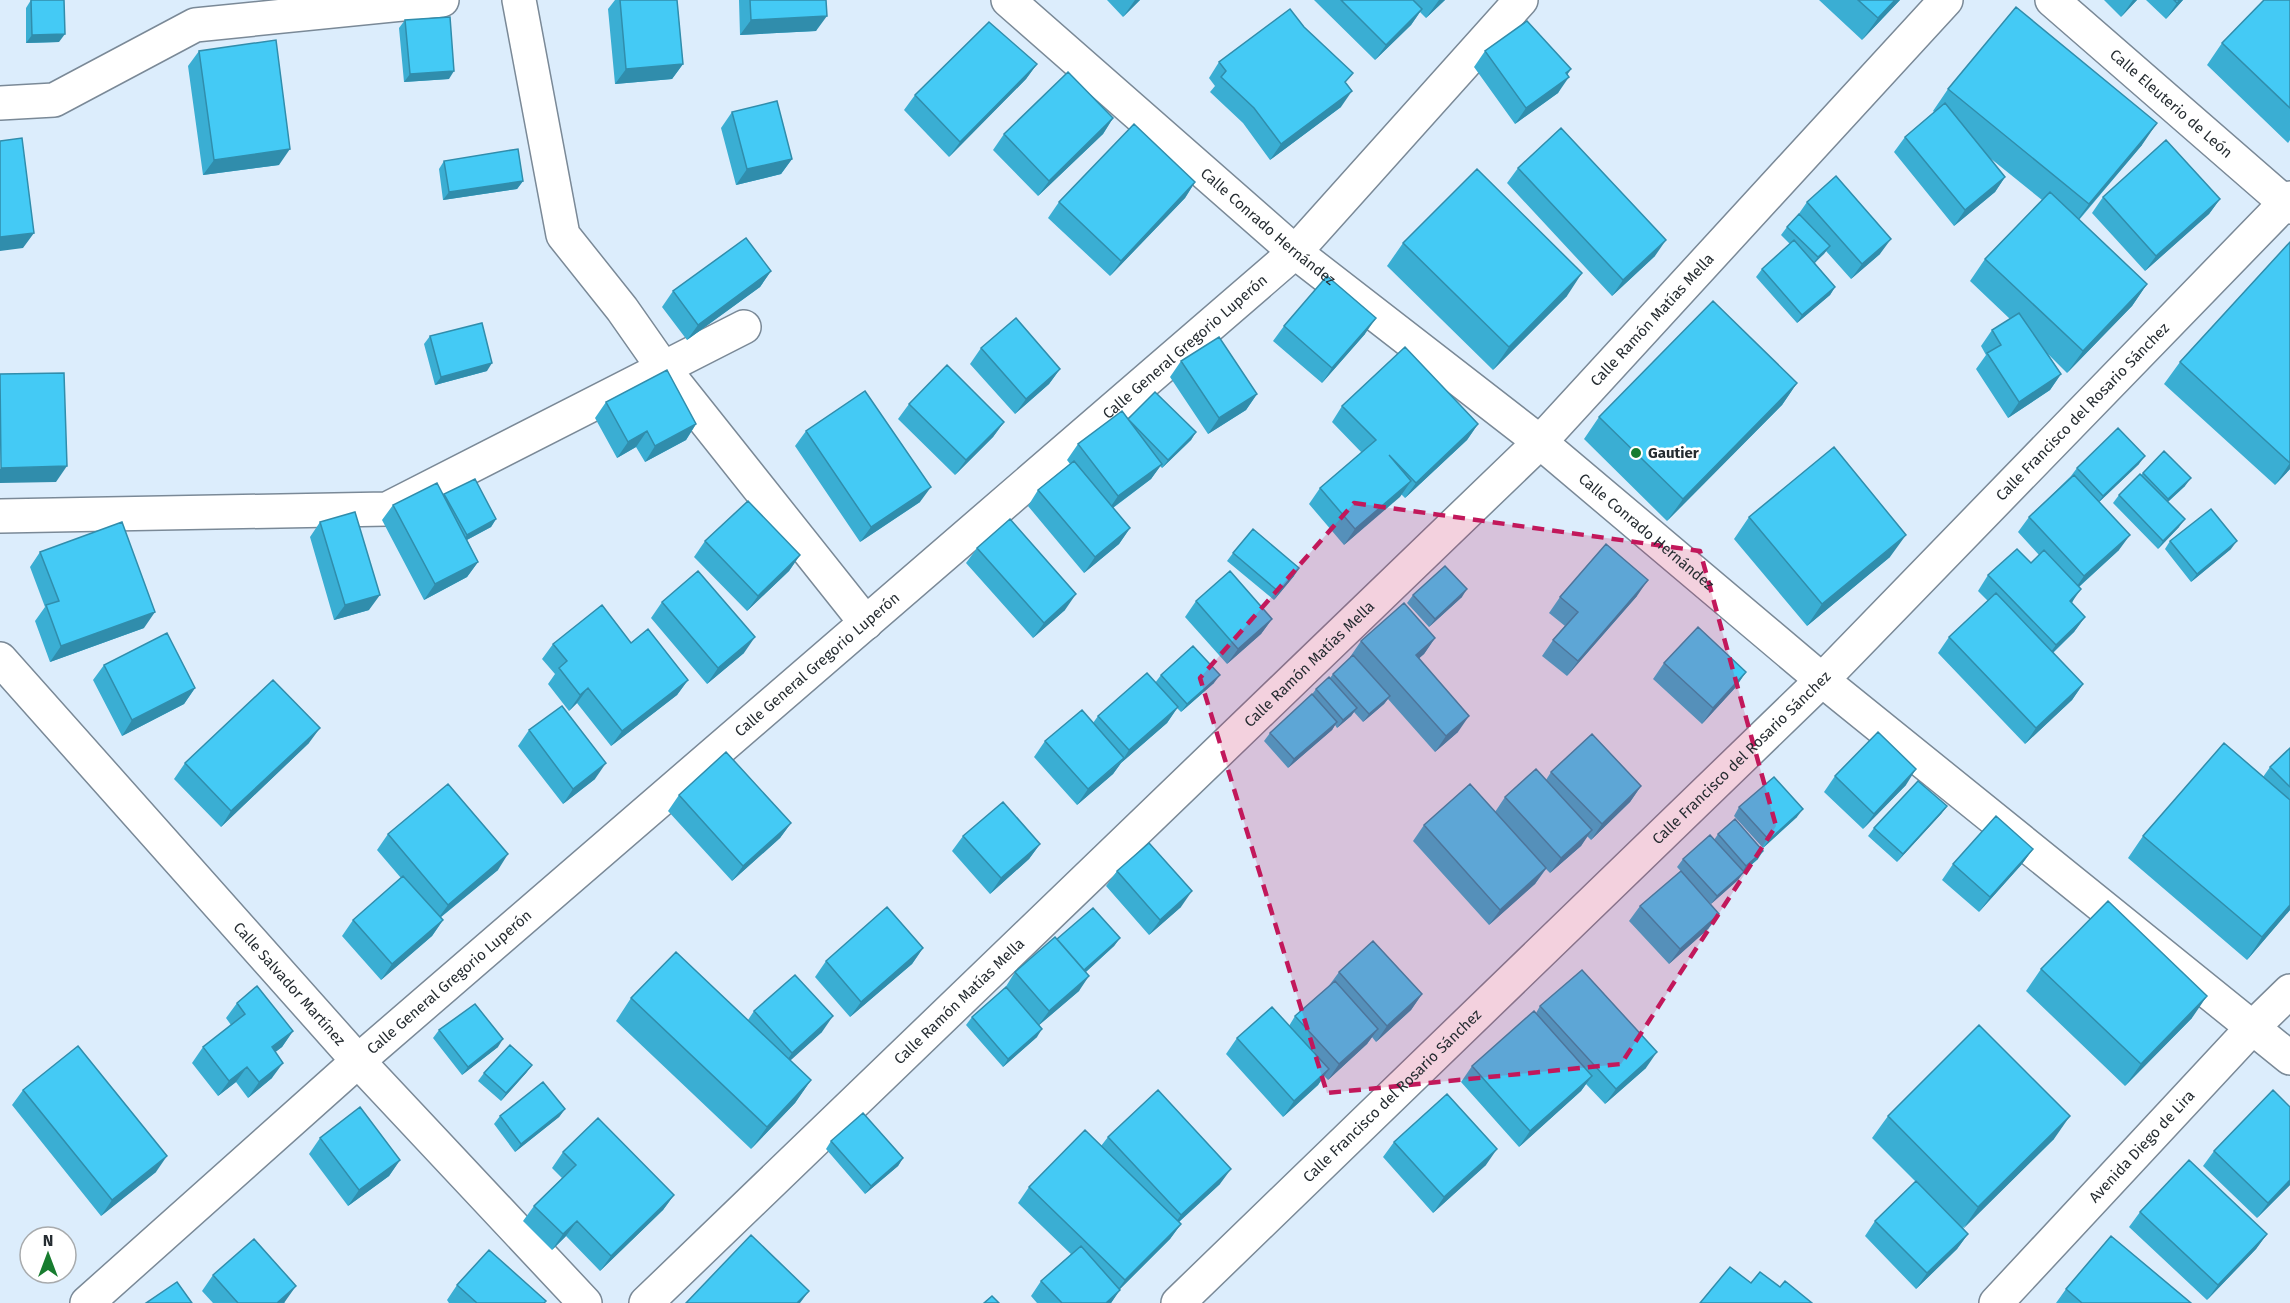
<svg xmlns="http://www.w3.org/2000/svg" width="2290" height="1303" viewBox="0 0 2290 1303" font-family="'Fira Sans',sans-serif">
<rect width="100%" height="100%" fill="#dcedfc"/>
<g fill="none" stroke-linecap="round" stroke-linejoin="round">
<g stroke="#7a8997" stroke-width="36">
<g id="minor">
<path d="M519,0l44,235 59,74 42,60 202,254"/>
<path id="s1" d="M1008,0l287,252 245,190 282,238 468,378"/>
<path id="s2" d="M2052,0l238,207"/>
<path d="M0,103l54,-3 141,-75 247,-25"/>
<path d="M0,516l387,-7 357,-182"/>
<path id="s3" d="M0,659l358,402 227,242"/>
<path id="s4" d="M87,1303l271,-242 937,-809 226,-252"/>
<path id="s5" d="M646,1303l894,-861 406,-442"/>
<path id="s6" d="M1178,1303l644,-623 468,-482"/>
<path id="s7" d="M1996,1303l257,-276 37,-36"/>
</g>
</g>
<use href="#minor" stroke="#fff" stroke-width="33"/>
</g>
<path fill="#3aaed3" d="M31,0l28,42 -33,1v-35z
M615,0h62l6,64 -11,15 -57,5 -7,-75z
M739,0h87l-10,31 -76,4z
M1107,0h33l-17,17z
M1314,0h131l-19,18 -6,-6 -9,13 -36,35z
M1819,0h81l-38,40z
M2104,0h33l-16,17z
M2146,0h37l-17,19z
M2290,0v140l-2,3 -81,-78 15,-22z
M405,20l44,59 -45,3 -5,-54z
M199,51l80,114 -76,10 -15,-109z
M1485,51l86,18 -4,6 -9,18 -43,31 -41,-57z
M1219,62l122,45 -71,53 -27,-37 -33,-31 5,-6 -6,-8z
M1037,64l-11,15 -77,78 -45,-47 11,-15z
M1948,89l194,56 -63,75 68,64 -15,22 -65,67 -19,-19 13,20 -11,16 -42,28 -32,-49 10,-14 -5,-9 11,-16 18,-11 -40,-38 15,-22 57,-59 -52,-42 15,19 -10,15 -41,34 -60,-74 11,-15 29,-25 -1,-1z
M732,112l60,47 -11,15 -45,11 -15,-57z
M1113,118l-10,16 -65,62 -45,-46 11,-16z
M444,161l79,20 -6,8 -74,11 -4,-31z
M1518,168l137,88 -43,40 -105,-113z
M1195,182l-10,16 -75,78 -62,-58 11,-16z
M2103,197l117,2 -11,15 -64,57 -53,-58z
M1807,202l73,52 -29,25 -25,-28 -11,12 20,24 -5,8 -33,28 -41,-46 6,-8 28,-25 -9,-9 6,-8 11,-12z
M2290,242v227l-15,16 -111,-101 16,-22z
M1403,243l164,53 -74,74 -106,-104z
M771,271l-11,16 -73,53 -25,-33 11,-16z
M1284,326l81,8 -43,49 -49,-42z
M430,336l57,35 -52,14 -11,-41z
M981,348l79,21 -11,15 -34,30 -45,-50z
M1181,361l76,33 -11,16 -38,24 -38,-57z
M1797,383l-15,22 -115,116 -83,-82 15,-22z
M606,402l90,22 -10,16 -41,22 -9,-15 -19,11 -22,-40z
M909,404l95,18 -11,15 -38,38 -57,-56z
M1342,406l136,18 -11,16 -62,58 -4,-4 -57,51 -35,-41 11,-16 42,-35 -30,-31z
M1128,419l68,13 -5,8 -29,28 -2,-2 -9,13 -38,29 17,20 -11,16 -35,29 -56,-67 10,-16 32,-26 -3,-4 11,-16z
M806,431l114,71 -60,40 -65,-96z
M2139,464l-40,38 20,48 -40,37 -7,16 13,14 -11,15 -21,21 30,31 -11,16 -47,44 -87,-91 11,-16 39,-36 -10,-10 10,-16 43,-12 8,-8 -21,-23 11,-15 42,-41 6,-8z
M2143,473l42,13 -17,16 11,25 -21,22 -45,-46 6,-8z
M444,494l52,25 -5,8 -24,13 11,22 -11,15 -43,23 -42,-80 11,-15 50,-9z
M1749,517l141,40 -83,69 -73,-87z
M320,522l49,88 -35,10 -24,-83z
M705,541l95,14 -11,16 -42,40 -53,-54z
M2170,541l61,8 -40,33 -26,-33z
M977,548l88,62 -32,28 -67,-75z
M40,552l104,76 -94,34 -15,-41 10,-14 -15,-40z
M1233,553l61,23 -20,24 -47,-39z
M1413,595l49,2 -33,30 -22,-24z
M1637,596l-70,80 -25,-20 11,-16 12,-14 -16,-13 11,-16z
M1196,601l76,18 -11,15 -34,30 -42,-47z
M662,602l82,51 -37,31 -56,-66z
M1435,638l-11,16 -5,4 39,74 -23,20 -47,-53 -4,5 -21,18 -9,-10 -3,4 -14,12 -2,-3 -3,5 -44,38 -24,-27 6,-8 40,-36 6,-8 14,-11 3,-4 18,-16 -1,-1 11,-16z
M631,643l57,37 -11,15 -66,51 -34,-43 -8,8 -21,-27 7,-10 -13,-15 11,-15z
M1664,663l82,9 -11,16 -33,36 -49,-45z
M104,665l91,23 -11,16 -62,32 -29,-56z
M1161,675l53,8 -33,29 -4,-4 -10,15 -46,40 -8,11 -36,31 -43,-48 11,-16 48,-18 5,-7 57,-33z
M529,730l66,49 -32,25 -45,-58z
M309,743l-88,84 -47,-48 11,-16z
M2290,748v162l-43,50 -119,-102 15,-22 120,-59 7,-10z
M1551,772l90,14 -11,16 -39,38 -4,-4 -6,10 -31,27 -4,-4 -11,15 -46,41 -76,-84 11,-16 71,-13 10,-15 41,-17z
M1835,776l71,9 -43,44 -39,-37z
M679,795l112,28 -11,15 -48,43 -64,-70z
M1947,806l-6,8 -44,48 -29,-26 6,-8z
M1739,807l58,10 -34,31 -29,-32z
M388,834l110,36 -58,48 3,2 -11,16 -51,44 -39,-44 11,-16 48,-42 -24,-28z
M1718,834l40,25 -14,12 -6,9 -27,24 -34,-37 6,-8 31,-19z
M963,836l77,8 -11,15 -39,35 -38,-43z
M2033,849l-11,15 -43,48 -37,-32 11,-16z
M1117,871l64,36 -32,28 -43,-49z
M1640,906l79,8 -11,15 -39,35 -40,-43z
M1120,938l-6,8 -28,26 -7,19 -40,34 -2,12 -34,30 -37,-42 6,-8 33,-29 10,-16 42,-33z
M923,948l-11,16 -62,53 -35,-40 11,-16z
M2041,969l151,49 -67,68 -99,-95z
M1339,972l83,22 -11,16 -35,32 -4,-5 -5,7 -39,36 -4,-4 -6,9 -35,32 -57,-63 11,-16 52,-12 6,-10 33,-29z
M631,998l117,22 6,-9 68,21 -32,28 21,20 -16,23 -44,46 -135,-128z
M237,1003l56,28 -11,16 -7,5 -3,26 -24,20 -12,-16 -18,14 -26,-33 11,-16 28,-22 -5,-7z
M1540,1006l106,62 -41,36 -19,-20 -5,7 -62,56 -58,-65 11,-16 64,-53z
M439,1030l59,17 -36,28 -29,-37z
M532,1065l-6,8 -25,28 -23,-20 6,-8z
M23,1090l133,82 -55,44 -89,-111z
M2290,1107v78l-33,33 -54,-52 11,-15z
M565,1109l-6,8 -44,35 -21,-28 6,-8z
M1888,1116l166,23 -91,89 5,6 -11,15 -41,40 -51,-53 10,-15 41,-39 -44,-44z
M1108,1137l112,47 -41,38 2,2 -11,15 -50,50 -9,14h-74l-6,-7 10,-15 30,-27 -53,-51 11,-16 72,-41z
M320,1138l80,22 -11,16 -41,30 -39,-52z
M831,1141l72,17 -5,8 -33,28 -39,-45z
M1394,1142l92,23 -53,48 -50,-56z
M563,1152l111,43 -11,15 -63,61 -34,-35 -14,14 -29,-29 11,-15 28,-28 -10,-10z
M2140,1212l127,22 -11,15 -49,51 -78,-73z
M213,1275l72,27 -1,1h-71l-11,-12z
M457,1285l87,18h-95l-2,-3z
M2066,1289l125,14h-135z"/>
<path fill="#308dac" d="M1135,0h5l-17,17z
M1439,0h6l-19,18z
M1895,0h5l-38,40 16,-22z
M2133,0h4l-16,17z
M2180,0h3l-17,19 11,-16z
M1422,9l-11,16 -36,35 11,-15z
M827,16l-11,15 -76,4 11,-15z
M65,34l-6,8 -33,1 6,-8z
M683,64l-11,15 -57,5 11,-15z
M1037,64l-11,15 -77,78 11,-15z
M1571,69l-10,14 8,-6 -11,16 -43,31 11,-16z
M454,71l-5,8 -45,3 6,-8z
M1352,91l-11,16 -71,53 11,-16z
M1113,118l-10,16 -65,62 11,-15z
M2157,123l-15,22 -69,81 16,-22z
M290,149l-11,16 -76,10 11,-15z
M792,159l-11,15 -45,11 11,-16z
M2005,177l-10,15 -41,34 11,-16z
M523,181l-6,8 -74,11 6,-8z
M1195,182l-10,16 -75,78 11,-15z
M2220,199l-11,15 -64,57 11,-15z
M34,233l-11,15 -23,3v-14z
M1891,239l-11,15 -29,25 11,-15z
M1666,240l-11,16 -43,40 11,-16z
M1830,246l-6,8 -12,11 6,-8z
M771,271l-11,16 -73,53 11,-15z
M1582,273l-15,23 -74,74 16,-23z
M2147,284l-15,22 -65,67 16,-22z
M1835,287l-5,8 -33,28 5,-8z
M1376,318l-11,16 -43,49 10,-15z
M492,363l-5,8 -52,14 6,-8z
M1060,369l-11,15 -34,30 11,-15z
M2061,374l-11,16 -42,28 11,-16z
M1797,383l-15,22 -115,116 16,-22z
M1257,394l-11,16 -38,24 11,-16z
M1004,422l-11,15 -38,38 11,-15z
M696,424l-10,16 -41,22 10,-16z
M1478,424l-11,16 -62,58 11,-15z
M647,431l-11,16 -19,11 11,-16z
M1196,432l-5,8 -29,28 6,-8z
M2145,456l-6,8 -42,40 6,-8z
M2290,463v6l-15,16z
M1162,464l-11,15 -44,33 11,-16z
M67,466l-11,16 -56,1v-14l1,-1z
M2191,478l-6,8 -23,21 6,-8z
M1411,481l-11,16 -56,48 11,-16z
M931,487l-11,15 -60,40 11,-15z
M496,519l-5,8 -30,16 6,-8z
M2185,519l-6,8 -21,22 5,-8z
M1130,528l-11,16 -35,29 11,-16z
M1906,535l-16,22 -83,69 15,-22z
M2130,535l-11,15 -46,42 11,-16z
M2237,541l-6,8 -40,33 6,-8z
M800,555l-11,16 -42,40 11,-15z
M478,562l-11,15 -43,23 11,-16z
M1299,568l-5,8 -20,24 5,-8z
M1648,580l-11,16 -70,80 11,-15z
M1467,589l-5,8 -33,30 6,-8z
M2081,589l-11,16v-4z
M1076,594l-11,16 -32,28 11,-15z
M380,595l-11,15 -35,10 11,-15z
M155,612l-11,16 -94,34 11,-16z
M2085,617l-11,15 -29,28 11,-15z
M1272,619l-11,15 -34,30 11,-15z
M755,637l-11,16 -37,31 11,-16z
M1435,638l-11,16 -19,17 11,-16z
M1746,672l-11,16 -33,36 11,-16z
M1220,675l-6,8 -33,29 6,-8z
M688,680l-11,15 -66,51 11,-15z
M2083,684l-11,16 -47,44 11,-16z
M195,688l-11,16 -62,32 10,-16z
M588,688l-11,15 -8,8 11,-16z
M1390,696l-6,8 -21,18 6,-8z
M1178,707l-11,16 -46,40 -8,11 -36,31 11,-16 34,-28 7,-11z
M1357,708l-6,8 -14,12 6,-8z
M1469,716l-11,16 -23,20 11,-16z
M1337,722l-5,8 -44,38 6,-9z
M320,728l-11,15 -88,84 10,-16z
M606,763l-11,16 -32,25 10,-15z
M1916,769l-10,16 -43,44 11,-15z
M1641,786l-11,16 -39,38 11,-16z
M1947,806l-6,8 -44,48 6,-8z
M1803,809l-6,8 -34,31 6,-8z
M791,823l-11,15 -48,43 11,-15z
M1592,830l-11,16 -31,27 11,-15z
M1040,844l-11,15 -39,35 11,-16z
M2033,849l-11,15 -43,48 11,-15z
M1763,851l-5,8 -17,15 5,-8z
M508,854l-10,16 -61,50 11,-15z
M1546,868l-11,16 -46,41 11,-15z
M1744,872l-6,8 -27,24 6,-8z
M1192,891l-11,16 -32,28 11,-15z
M2290,905v5l-43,50 15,-23z
M1719,914l-11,15 -39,35 11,-15z
M443,920l-11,16 -51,44 11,-16z
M1120,938l-6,8 -35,32 5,-8z
M923,948l-11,16 -62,53 11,-15z
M1089,976l-10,15 -41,35 11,-15z
M1422,994l-11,16 -35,32 11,-16z
M2207,996l-15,22 -67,68 16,-22z
M833,1016l-11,16 -41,37 11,-16z
M1042,1029l-5,8 -34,30 5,-8z
M1378,1029l-11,15 -39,36 11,-16z
M293,1031l-11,16 -21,16 11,-16z
M503,1039l-5,8 -36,28 6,-8z
M1657,1052l-11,16 -41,36 11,-15z
M283,1063l-11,15 -24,20 11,-16z
M532,1065l-6,8 -25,28 5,-8z
M247,1067l-11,15 -18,14 11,-15z
M1329,1069l-11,16 -35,32 11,-16z
M1592,1076l-11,15 -62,56 11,-16z
M811,1080l-16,23 -44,46 16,-22z
M565,1109l-6,8 -44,35 6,-8z
M2070,1116l-16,23 -91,90 15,-22z
M1497,1149l-11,16 -53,48 11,-16z
M167,1156l-11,16 -55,44 11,-16z
M903,1158l-5,8 -33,28 6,-8z
M400,1160l-11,16 -41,30 11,-16z
M1231,1169l-11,15 -50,46 11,-15z
M2290,1180v5l-33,33 11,-15z
M674,1195l-11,15 -63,61 11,-15z
M577,1221l-11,15 -14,14 11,-16z
M1181,1224l-11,15 -55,55 5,-4 -9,13h-5l8,-8 11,-15z
M1968,1234l-11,15 -41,40 11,-16z
M2267,1234l-11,15 -49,51 11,-15z
M296,1286l-12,17h-7z
M809,1291l-9,12h-3z"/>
<path fill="#44caf5" stroke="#308dac" stroke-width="1.5" d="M31,0h33l1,34 -33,1z
M620,0h57l6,64 -57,5z
M750,0h76l1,16 -76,4z
M1341,0h72l9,9 -36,36z
M1858,0h37l-17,18z
M2174,0h6l-3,3z
M2264,0h26v108l-68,-65z
M2016,7l141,116 -68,81 -141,-115z
M1290,9l14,18 49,46 -8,9 7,9 -71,53 -27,-36 -33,-31 5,-6 -7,-9z
M450,17l4,54 -44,3 -5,-54z
M1527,21l44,48 -5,4 3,4 -43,31 -41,-57z
M989,22l48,42 -77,78 -45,-47z
M276,40l14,109 -76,11 -15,-109z
M1068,72l45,46 -64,63 -45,-47z
M777,101l15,58 -45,10 -15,-57z
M1945,103l60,74 -40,33 -60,-73z
M1134,124l61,58 -74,79 -62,-59z
M1561,128l105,112 -43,40 -105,-112z
M22,138l12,95 -34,4v-96z
M2166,140l54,59 -64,57 -53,-59z
M518,149l5,32 -74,11 -5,-31z
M1477,169l105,104 -73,74 -106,-104z
M1836,176l55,63 -29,25 -55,-62z
M2050,192l97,92 -64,67 -98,-92z
M1799,214l31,32 -12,11 -31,-30z
M746,238l25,33 -73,54 -25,-34z
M1794,240l41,47 -33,28 -40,-46z
M2290,242v221l-110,-101z
M1327,276l49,42 -44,50 -48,-42z
M1713,301l84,82 -114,116 -84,-82z
M2019,313l42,61 -42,28 -32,-49 14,-8 -9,-15z
M1016,318l44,51 -34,30 -45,-51z
M482,323l10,40 -51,14 -11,-41z
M1219,337l38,57 -38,24 -38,-57z
M1405,347l73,77 -62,59 -27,-28 22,26 -56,48 -35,-41 56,-48 -34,-34z
M947,365l57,57 -38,38 -57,-56z
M667,370l29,54 -41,22 -8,-15 -19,11 -22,-40z
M64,373l3,93 -66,2 -1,-94z
M865,391l66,96 -60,40 -65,-96z
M1155,392l41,40 -28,28 -40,-41z
M1122,411l40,53 -44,32 -40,-52z
M2118,428l27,28 -42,40 -26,-28z
M1834,447l72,88 -84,69 -73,-87z
M2164,451l27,27 -23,21 -25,-26z
M1074,461l56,67 -35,29 -57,-67z
M2140,474l45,45 -22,22 -44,-46z
M2074,475l56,60 -46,41 -55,-59z
M475,479l21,40 -29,16 -23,-41z
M437,483l41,79 -43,22 -42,-79z
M748,501l52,54 -42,41 -53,-55z
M2211,509l26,32 -40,33 -27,-33z
M355,512l25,83 -35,10 -25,-83z
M1010,519l66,75 -32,29 -67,-75z
M122,522l33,90 -94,34 -15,-41 13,-4 -19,-49z
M1253,529l46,39 -20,24 -46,-39z
M1606,544l42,36 -70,81 -25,-21 25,-28 -18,-15z
M2017,549l14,14 13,-13 37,39 -11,12 15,16 -29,28 -68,-70z
M1445,566l22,23 -32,30 -22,-24z
M698,571l57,66 -37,31 -56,-66z
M1230,571l42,48 -34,30 -42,-48z
M1996,593l87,91 -47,44 -87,-91z
M1404,603l31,35 -19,17 53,61 -23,20 -85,-95z
M602,605l29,38 17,-14 40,51 -66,51 -34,-43 -8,7 -21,-27 8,-7 -14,-17z
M1698,627l48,45 -33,36 -49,-45z
M167,633l28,55 -63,32 -28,-55z
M1193,646l27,29 -33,29 -26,-29z
M1353,655l37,41 -21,18 -36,-40z
M1147,673l31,34 -49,43 -31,-34z
M1329,677l28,31 -14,12 -27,-31z
M273,680l47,48 -89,83 -46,-48z
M1312,694l25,28 -43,37 -24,-26z
M562,706l44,57 -33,26 -44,-59z
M1082,710l42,48 -36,31 -43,-48z
M1878,732l38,37 -42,45 -39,-38z
M1592,734l49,52 -39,38 -51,-52z
M2224,743l66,57v105l-28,32 -119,-101z
M2290,748v39l-20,-20z
M726,752l65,71 -48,43 -64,-71z
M1536,769l56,61 -31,28 -56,-61z
M1774,777l29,32 -34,31 -30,-33z
M1918,781l29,25 -44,48 -29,-26z
M448,784l60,70 -60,51 -60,-71z
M1470,784l76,84 -46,42 -76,-85z
M1003,802l37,42 -39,34 -38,-42z
M1996,816l37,33 -43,48 -37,-33z
M1735,819l28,32 -17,15 -28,-32z
M1710,835l34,37 -27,24 -34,-37z
M1149,843l43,48 -32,29 -43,-49z
M1681,871l38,43 -39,35 -40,-43z
M403,876l40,44 -51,44 -39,-44z
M2108,901l99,95 -66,68 -100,-95z
M887,907l36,41 -62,54 -35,-41z
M1093,908l27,30 -36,32 -27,-31z
M1055,937l34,39 -40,35 -34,-39z
M1373,941l49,53 -35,32 -48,-54z
M676,952l135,128 -44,47 -136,-129z
M1582,970l75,82 -41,37 -76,-83z
M795,975l38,41 -41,37 -38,-42z
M1335,981l43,48 -39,35 -44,-48z
M257,986l36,45 -21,16 11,16 -24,19 -12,-15 -18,14 -26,-34 42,-33 -8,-11z
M1006,987l36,42 -34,30 -36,-42z
M475,1004l28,35 -35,28 -29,-37z
M1272,1007l57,62 -35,32 -57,-63z
M1534,1011l58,65 -62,55 -58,-65z
M1979,1025l91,91 -92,91 -90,-91z
M510,1045l22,20 -26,28 -22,-20z
M78,1046l89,110 -55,44 -89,-110z
M543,1082l22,27 -44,35 -21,-28z
M1158,1090l73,79 -50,46 -73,-78z
M2273,1090l17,17v73l-22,23 -54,-52z
M1447,1094l50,55 -53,48 -50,-55z
M360,1107l40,53 -41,30 -39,-52z
M863,1113l40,45 -32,28 -40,-45z
M598,1118l76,77 -63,61 -34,-35 -14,13 -29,-28 42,-41 -13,-13z
M1085,1130l96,94 -56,56 -96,-93z
M2189,1160l78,74 -49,51 -78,-73z
M1916,1181l52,53 -41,39 -52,-52z
M751,1235l58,56 -12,12h-111z
M2111,1236l80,67h-109l-16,-14z
M254,1239l42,47 -19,17h-39l-25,-28z
M1081,1246l39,44 -14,13h-44l-21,-22z
M489,1250l57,51 -2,2h-67l-20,-18z
M1730,1267l21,16 9,-11 20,15 5,-6 27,22h-112z
M177,1282l15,21h-46z
M992,1296l7,7h-15z"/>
<path fill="#c2185b" fill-opacity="0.2" stroke="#c2185b" stroke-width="4.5" stroke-dasharray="12 8" stroke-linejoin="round" d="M1354,503l346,48 76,275 -155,238 -294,29 -127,-415z"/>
<circle fill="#177c2f" stroke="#fff" stroke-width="2" cx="1636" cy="453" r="6"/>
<g text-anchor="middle" stroke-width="5" stroke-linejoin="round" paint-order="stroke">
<g font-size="15" fill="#252c31" stroke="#fff">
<text dy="5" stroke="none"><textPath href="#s2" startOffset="158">Calle Eleuterio de León</textPath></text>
<text dy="5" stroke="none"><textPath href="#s1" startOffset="345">Calle Conrado Hernández</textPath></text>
<text dy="5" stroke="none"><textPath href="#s5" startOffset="1407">Calle Ramón Matías Mella</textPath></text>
<text dy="5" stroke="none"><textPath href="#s4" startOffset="1456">Calle General Gregorio Luperón</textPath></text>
<text dy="5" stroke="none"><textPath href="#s6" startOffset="1270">Calle Francisco del Rosario Sánchez</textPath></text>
<text dy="5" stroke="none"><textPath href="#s1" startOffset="831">Calle Conrado Hernández</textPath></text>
<text dy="5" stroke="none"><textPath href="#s5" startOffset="921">Calle Ramón Matías Mella</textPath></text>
<text dy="5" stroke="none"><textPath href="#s4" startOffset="970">Calle General Gregorio Luperón</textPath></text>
<text dy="5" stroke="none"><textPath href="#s6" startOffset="784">Calle Francisco del Rosario Sánchez</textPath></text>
<text dy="5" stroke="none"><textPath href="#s4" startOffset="484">Calle General Gregorio Luperón</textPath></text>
<text dy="5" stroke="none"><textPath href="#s3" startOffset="435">Calle Salvador Martínez</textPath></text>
<text dy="5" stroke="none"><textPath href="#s5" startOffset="435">Calle Ramón Matías Mella</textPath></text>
<text dy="5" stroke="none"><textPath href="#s6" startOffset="298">Calle Francisco del Rosario Sánchez</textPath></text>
<text dy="5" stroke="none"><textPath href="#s7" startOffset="214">Avenida Diego de Lira</textPath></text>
</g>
<g font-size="15" font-weight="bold" fill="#252c31" stroke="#fff" text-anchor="start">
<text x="1648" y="458">Gautier</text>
</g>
</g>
<g transform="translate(48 1255)"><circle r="28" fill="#ffffff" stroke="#a8abad" stroke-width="1.5"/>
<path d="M0-4.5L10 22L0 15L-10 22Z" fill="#177c2f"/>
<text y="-9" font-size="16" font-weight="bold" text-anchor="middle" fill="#252c31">N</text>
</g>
</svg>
